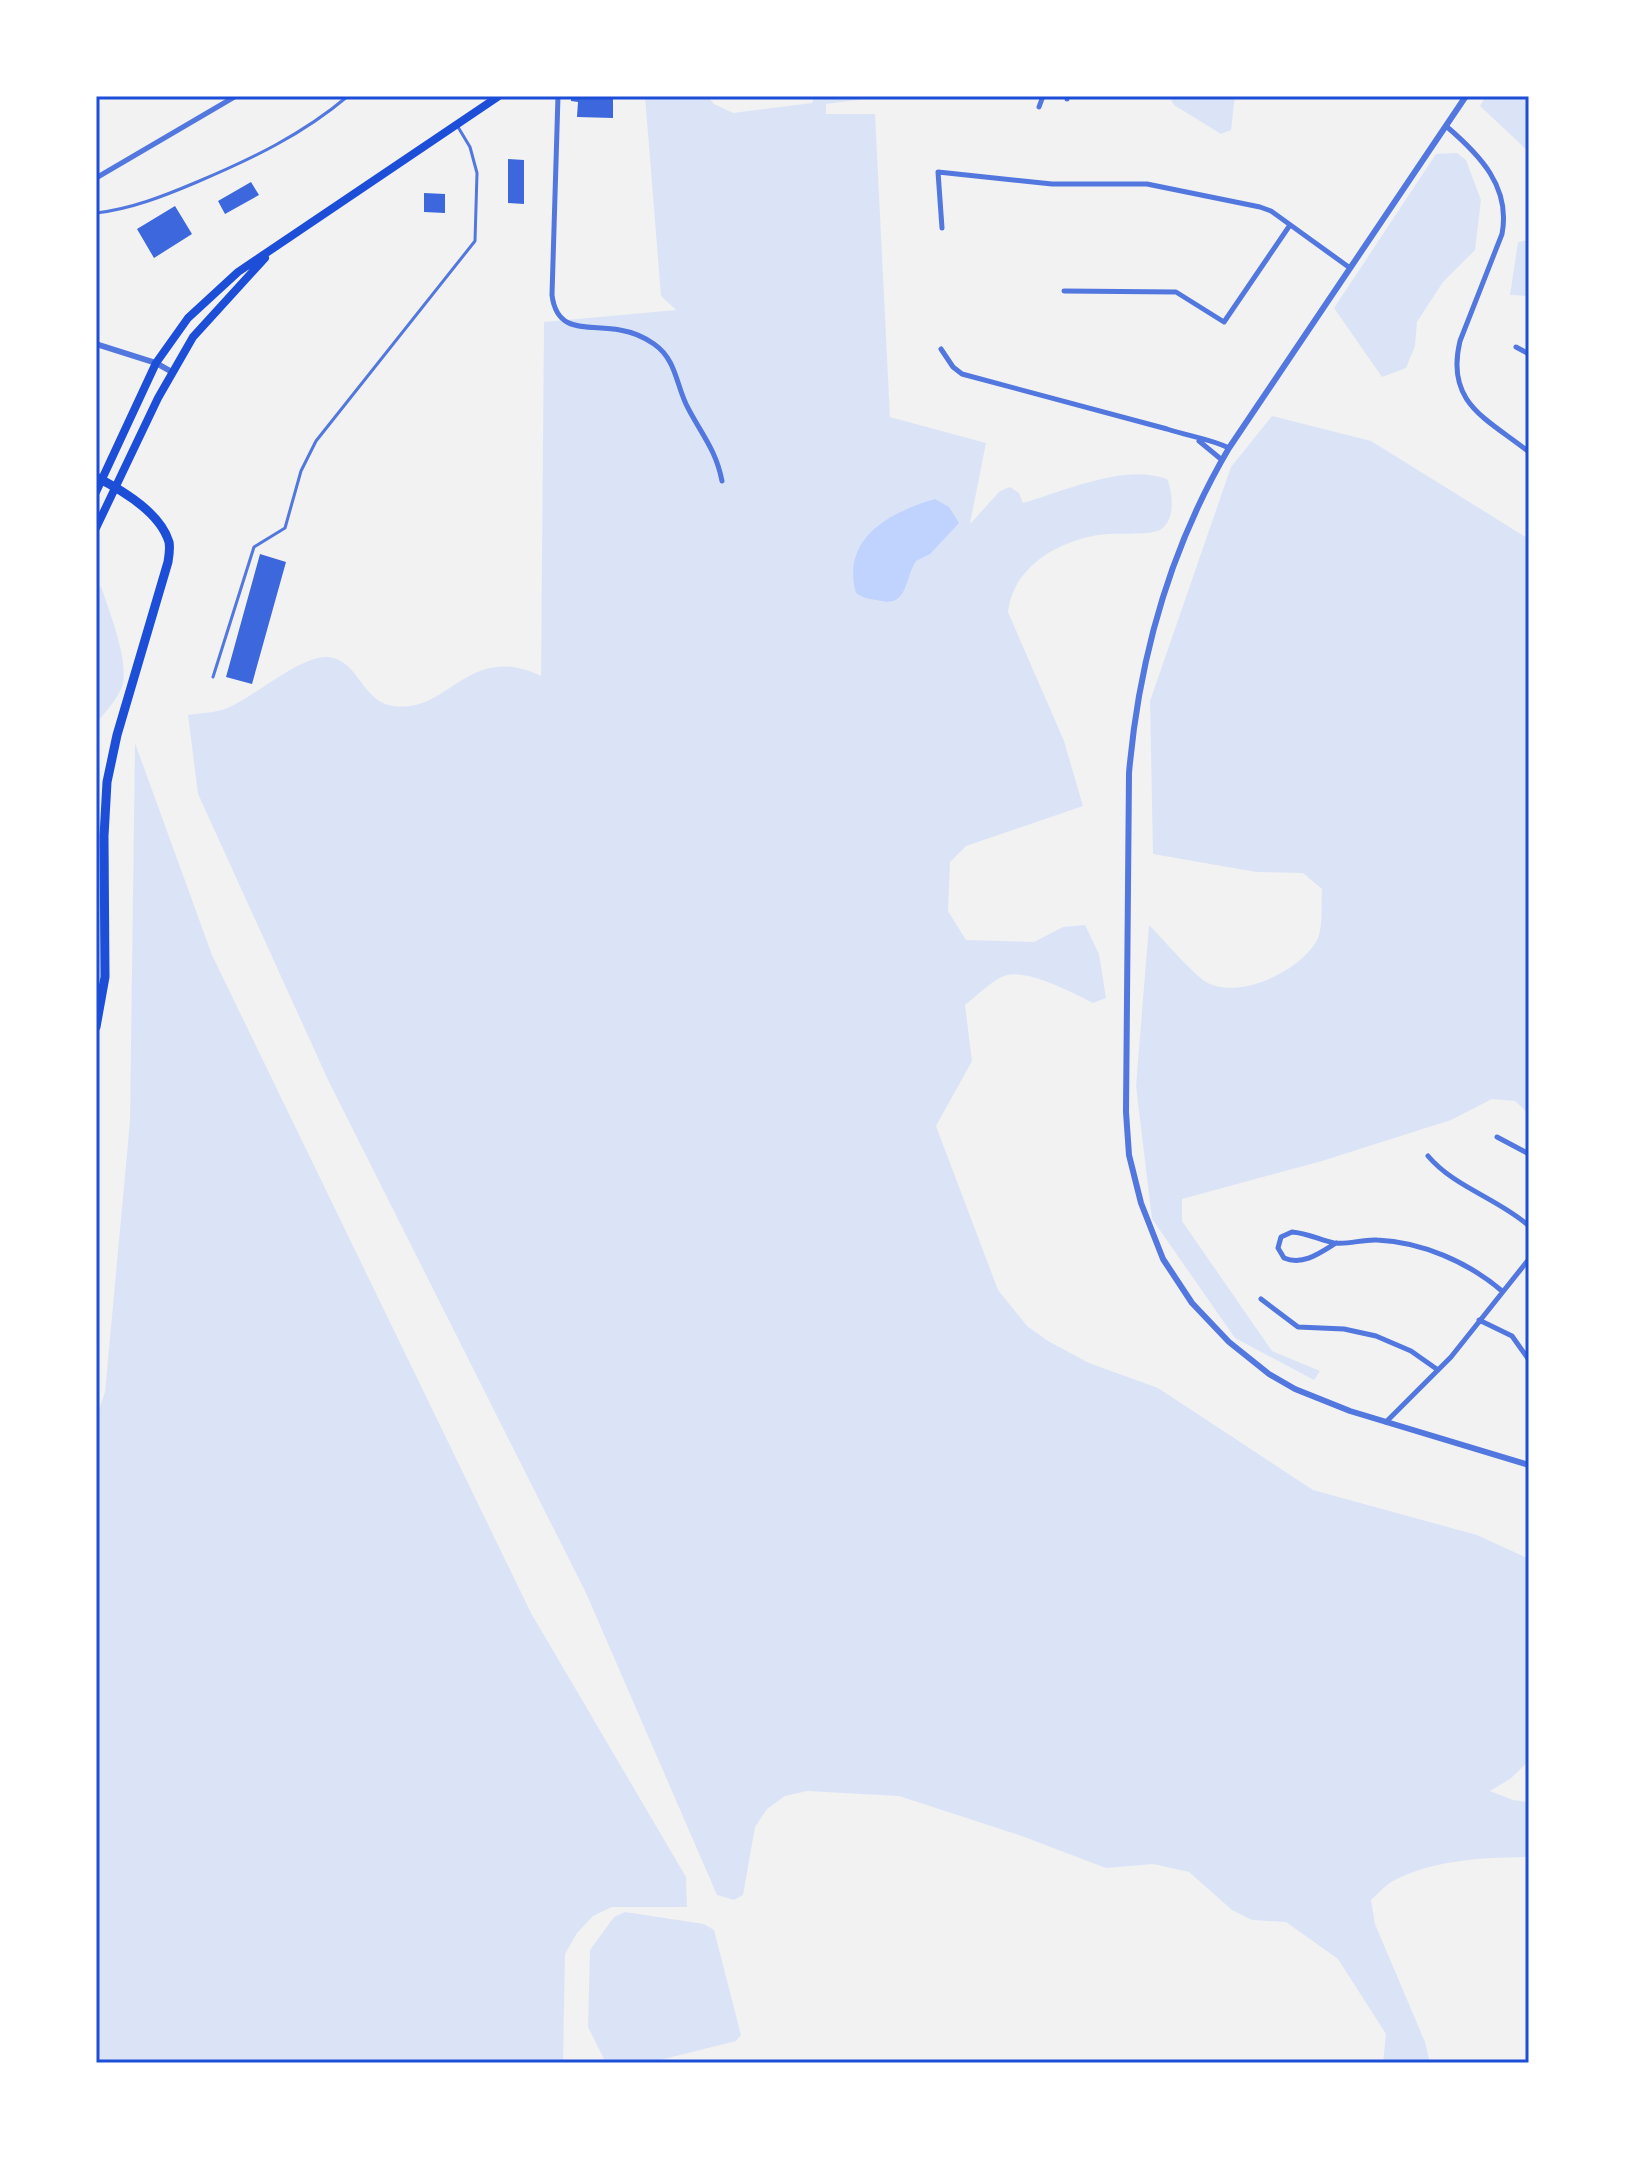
<svg xmlns="http://www.w3.org/2000/svg" width="1625" height="2159" viewBox="0 0 1625 2159" font-family="Arial,sans-serif">
<rect width="100%" height="100%" fill="#f2f2f2"/>
<path fill="#dbe4f7" d="M645,96h62l7,8 19,9 79,-10 3,-7h72l-61,8v10h49l15,303 96,26 -16,81 30,-33 10,-4 9,6 4,10c41,-12 103,-40 144,-24 6,13 9,42 -7,51 -13,6 -46,2 -62,5 -41,7 -85,32 -90,77l56,129 19,65 -117,40 -16,16 -2,49 18,29 68,2 29,-15 22,-2 14,29 7,44 -13,5c-20,-10 -63,-33 -86,-28 -14,4 -30,21 -42,30l7,56 -36,65 62,164 29,36 21,15 41,22 69,25 155,102 164,45 52,24v202l-19,18 -20,12 23,9 16,2v55c-46,1 -92,2 -134,23 -9,4 -17,14 -24,20l4,24 50,118 5,21h-47l3,-29 -48,-75 -52,-37 -34,-2 -20,-10 -43,-38 -36,-8 -47,4 -87,-33 -120,-39 -92,-5 -22,5 -18,13 -12,18 -12,68 -9,5 -17,-5 -131,-302 -257,-511 -131,-288 -10,-79c12,-2 26,-2 37,-6 27,-10 75,-54 103,-52 31,3 34,45 65,49 57,8 74,-65 148,-30l3,-354 132,-12 -15,-14z
M1169,96h66l-4,34 -10,4 -47,-29z
M1486,96h43v56l-49,-46z
M1457,153l9,7 15,40 -6,50 -32,32 -26,40 -2,24 -9,22 -24,9 -48,-69 102,-154z
M1529,240v56l-19,-1 8,-53z
M1272,416l99,25 158,98v575l-14,-13 -23,-2 -41,21 -129,41 -140,38v22l90,130 48,20 -6,9 -79,-42 -83,-119 -16,-133 13,-161c13,13 44,49 57,57 33,19 97,-12 112,-44 5,-13 3,-35 4,-49l-19,-16 -47,-1 -103,-18 -3,-153 81,-234z
M101,586c8,25 29,76 21,101 -5,13 -18,26 -26,37v-131z
M135,743l77,212 319,658 155,264 1,30h-75l-19,9 -16,17 -12,21 -2,109h-467v-645l9,-26 25,-271z
M625,1912l79,12 10,6 27,105 -5,6 -88,22h-42l-18,-36 2,-77 24,-33z"/>
<path fill="#bfd3fe" d="M935,499l14,8 10,16 -29,31 -14,7c-11,16 -8,46 -35,40 -9,-2 -17,-2 -25,-8 -16,-56 37,-82 79,-94z"/>
<path fill="#3d67dc" d="M571,96h42v22l-36,-1 1,-15 -7,-1z
M508,159l16,1v44l-16,-1z
M251,182l8,13 -34,19 -7,-13z
M424,193l21,1v19l-21,-1z
M175,206l17,28 -38,24 -17,-29z
M260,554l26,8 -34,122 -26,-7z"/>
<g fill="none" stroke-linecap="round" stroke-linejoin="round">
<path stroke="#5277de" stroke-width="3" d="M96,213c35,-4 68,-17 101,-31 54,-23 105,-47 151,-86
M213,677l41,-130 31,-19 16,-57 15,-30 159,-200 2,-68 -7,-26 -12,-20"/>
<path stroke="#5277de" stroke-width="5" d="M558,96l-6,199c5,41 38,29 68,35 12,2 24,7 34,14 23,16 22,42 34,64 14,27 28,42 34,73
M1067,96v3
M1039,107l4,-11
M1446,126c34,29 65,61 56,108l-42,107c-15,62 26,77 69,111
M96,178l140,-82
M942,228l-4,-56 114,12h95l113,23 11,4 79,57
M1064,291l112,1 48,30 66,-97
M1516,347l13,7
M941,349l12,18 9,7 205,55c21,7 44,10 62,19
M1199,441l23,19
M1497,1137l32,17
M1428,1156c26,31 71,43 101,70
M1336,1243c-16,10 -33,23 -52,15l-6,-10 3,-11 11,-5c15,1 28,8 42,11 14,2 29,-4 43,-3 45,2 91,22 125,51
M1261,1299l37,28 46,2 32,7 35,15 27,19
M1479,1320l33,16 17,24
M1386,1422l65,-65 78,-98"/>
<path stroke="#5277de" stroke-width="6" d="M1466,96l-237,352c-59,100 -90,210 -100,325l-3,339 3,43 12,48 22,56 29,44 37,39 40,32 26,15 55,22 179,54
M96,344l60,19 16,9"/>
<path stroke="#1d4ed8" stroke-width="8" d="M96,492l60,-129 32,-45 50,-46 261,-176
M96,528l62,-130 35,-61 72,-79"/>
<path stroke="#1d4ed8" stroke-width="9" d="M96,477c26,13 64,35 73,65 1,5 0,14 -1,20l-51,173 -10,47 -3,54 1,141 -9,50"/>
</g>
<rect width="1625" height="2159" fill="none" stroke="#ffffff" stroke-width="196"/>
<rect x="98" y="98" width="1429" height="1963" fill="none" stroke="#1d4ed8" stroke-width="3"/>
</svg>
